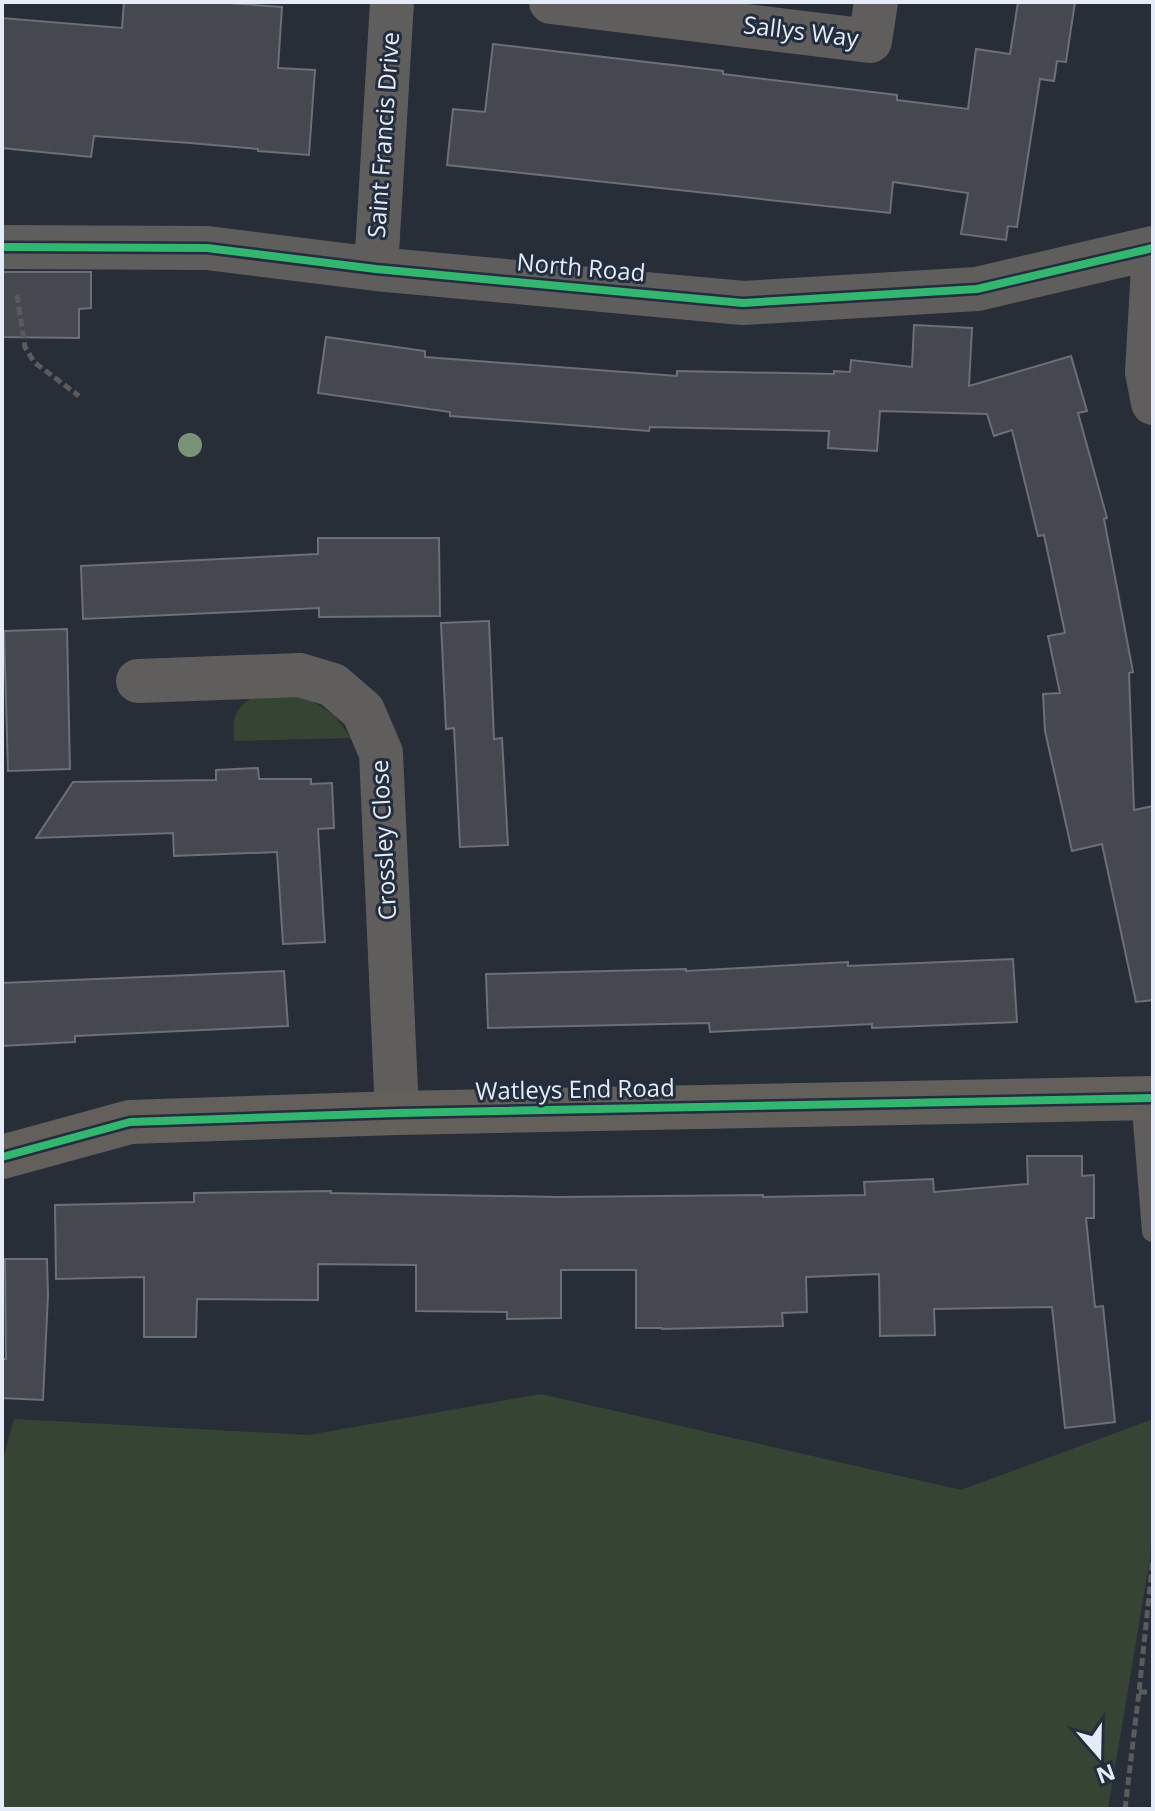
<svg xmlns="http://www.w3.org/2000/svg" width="1155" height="1811" viewBox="0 0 1155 1811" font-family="'Open Sans',sans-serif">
<rect width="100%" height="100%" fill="#282e38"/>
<path fill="#364433" d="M295,690l39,25 17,23 -117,3c0,-6 -1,-14 0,-20 6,-29 38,-28 61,-31z
M541,1394l420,96 192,-71v96l-3,44 -42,250h-1106v-346l12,-44 295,16z"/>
<path fill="#464850" stroke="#6d6e77" stroke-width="2" d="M124,2h90l68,5 -4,61 37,2 -6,85 -51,-4v-2l-68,-6 -96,-7 -3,21 -89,-9v-130l120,10z
M1018,2h57l-9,60 -9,-1 -3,20 -14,-2 -23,148 -9,-1 -2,14 -45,-6 7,-41 -75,-11 -3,31 -443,-48 6,-56 32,3 8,-68 230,27v3l174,21v5l71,9 8,-60 34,5z
M2,272h89v36l-12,1v29l-77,-1z
M914,325l58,3 -3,58 102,-30 16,55 -9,2 29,105 -3,1 29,153 -4,1 5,137 19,-4v194l-17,2 -34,-158 -30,7 -27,-120 -2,-37 17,-1 -12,-57 17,-3 -21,-98 -6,1 -26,-106 -18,6 -7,-22 -107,-3 -3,40 -49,-3 1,-17 -179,-4 -1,4 -199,-15v-4l-132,-19 8,-56 99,14v6l252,19v-5l157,3v-3l16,1 1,-12 61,7z
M318,538h121l1,78 -121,1v-9l-236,11 -2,-53 237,-12z
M489,621l5,118 8,-1 6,107 -48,2 -6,-119 -8,1 -5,-106z
M67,629l3,140 -62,2 -4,-140z
M258,768l1,11h52v5l21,-1 2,45 -16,1 7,113 -42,2 -6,-92 -103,4 -1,-23 -137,5 37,-56 143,-2v-10z
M1013,959l4,63 -145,6v-4l-162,8 -1,-9 -221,5 -2,-54 200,-5v2l162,-9v4z
M284,971l4,55 -213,10v6l-73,4v-63z
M1027,1156h55v20l12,-1v43h-8l9,89 8,-1 12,116 -50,6 -13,-121 -118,2 1,26 -55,1 -1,-62 -73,3 1,35 -25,1 1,13 -121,3v-1h-26v-58h-75v48l-54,1v-7l-91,-1v-46l-98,-1v36l-121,-1 -1,38h-52v-60l-88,2 -1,-74 139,-3v-9l137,-2v2l227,4 205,-2v2l102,-2 -1,-13 69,-3 1,13 94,-8z
M5,1259h42l1,36 -5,105 -41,-2 1,-39h3z"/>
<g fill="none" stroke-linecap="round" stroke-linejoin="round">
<path stroke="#5b5b5c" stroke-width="5" stroke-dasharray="8 4" stroke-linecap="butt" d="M17,295l8,52 9,15 45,34
M1139,1692h14
M1125,1809l14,-117 14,-134"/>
<path stroke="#5f5e5c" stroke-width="22" d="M1142,1098l11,133"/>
<path stroke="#5f5e5c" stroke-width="44" d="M551,2l319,39 6,-39
M2,247l205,1 169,21 367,34 234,-14 176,-41
M1153,267l-6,105 6,31
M376,269l16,-267
M138,681l162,-6 33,10 30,26 18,42 16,360"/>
<path stroke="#63605c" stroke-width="44" d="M2,1157l128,-35 267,-9 756,-15"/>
<g stroke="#222d3e" stroke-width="13">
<path id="cycleway" d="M2,247l205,1 169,21 367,34 234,-14 176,-41
M2,1157l128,-35 267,-9 756,-15"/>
</g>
<use href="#cycleway" stroke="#33b770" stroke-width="8"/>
</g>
<circle fill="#7a9378" cx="190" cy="445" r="12"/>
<g text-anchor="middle" stroke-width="6" stroke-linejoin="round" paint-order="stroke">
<g font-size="24" fill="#e5ecf8" stroke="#222d3e">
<text transform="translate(801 32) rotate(7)" y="8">Sallys Way</text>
<text transform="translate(384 135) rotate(-86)" y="8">Saint Francis Drive</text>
<text transform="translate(581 268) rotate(5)" y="8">North Road</text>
<text transform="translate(384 840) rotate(-93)" y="8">Crossley Close</text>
<text transform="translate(575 1090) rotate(-1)" y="8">Watleys End Road</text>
</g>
</g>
<rect width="1155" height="1811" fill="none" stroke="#e5ecf8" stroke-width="8"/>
<g transform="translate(1099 1755) rotate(160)" stroke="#222d3e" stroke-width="6" paint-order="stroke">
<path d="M0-6L14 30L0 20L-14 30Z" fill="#e5ecf8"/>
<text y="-12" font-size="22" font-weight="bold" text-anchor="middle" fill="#e5ecf8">N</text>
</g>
</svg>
